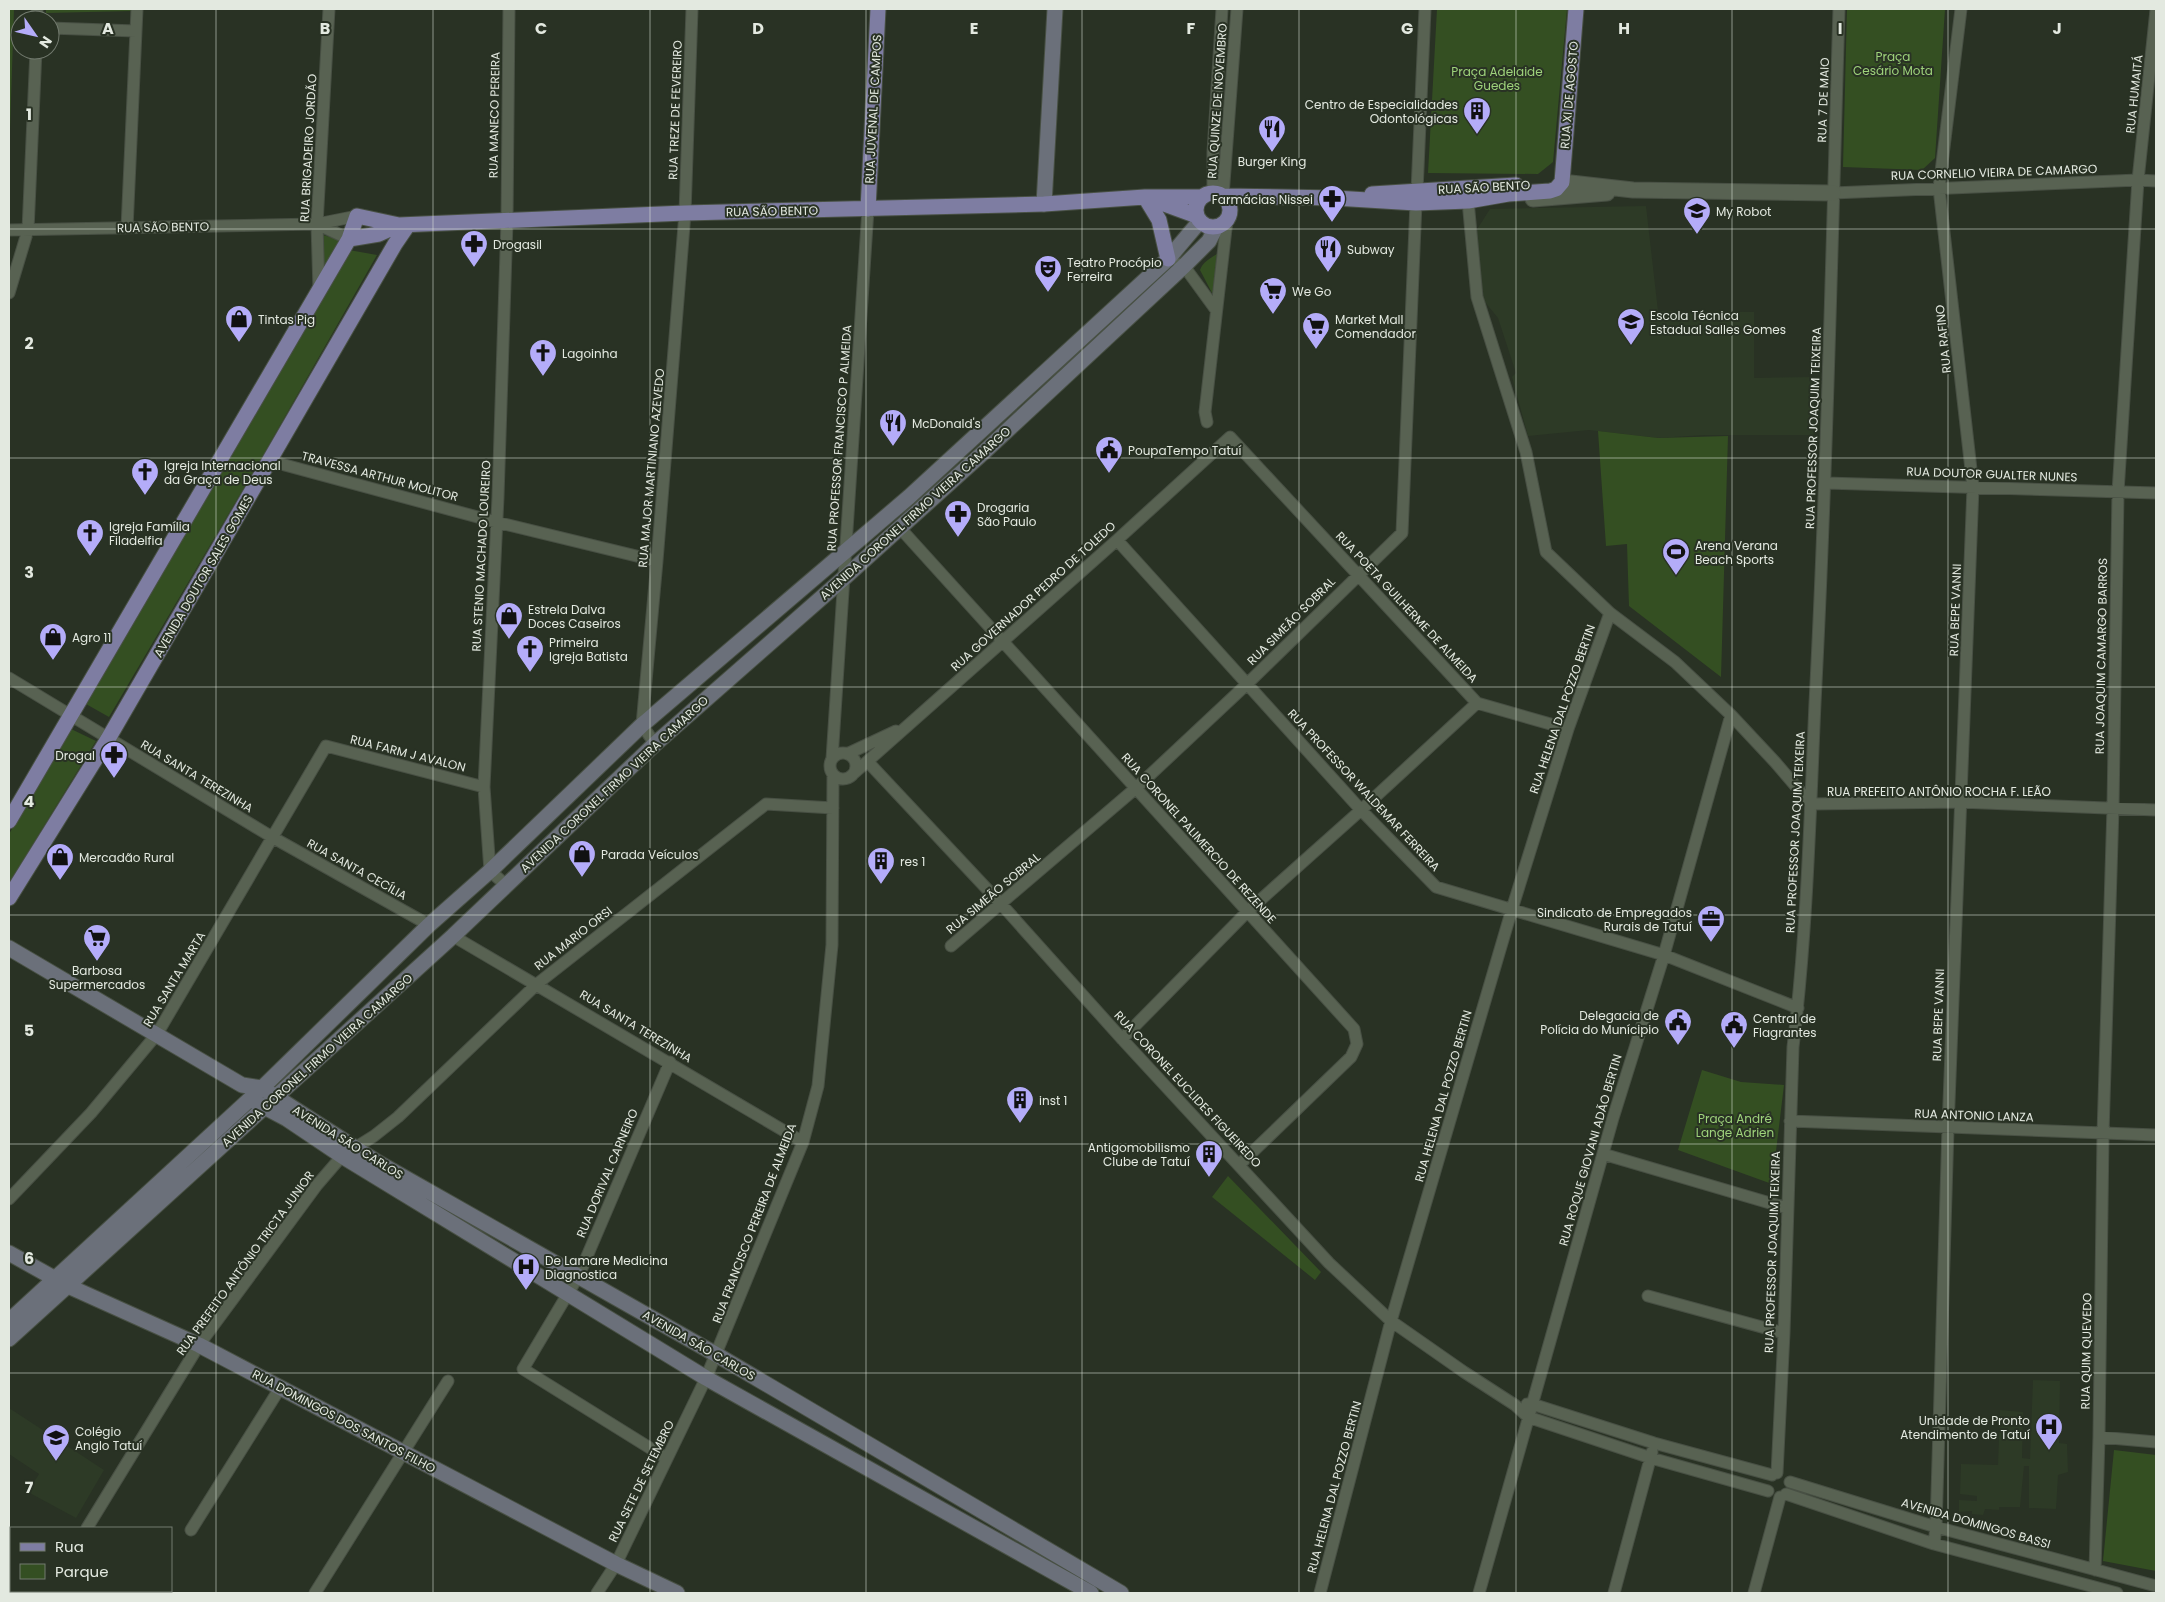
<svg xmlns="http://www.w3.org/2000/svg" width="2165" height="1602" viewBox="0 0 2165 1602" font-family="Poppins,sans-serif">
<rect width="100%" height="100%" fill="#293224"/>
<path fill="#2d3a26" d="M1646 206 1658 311 1754 312V378L1815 377 1813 428 1814 435H1705L1658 438 1589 430 1528 436 1512 377 1516 373 1498 318 1481 297 1476 231 1490 209Z
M2033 1380 2060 1381 2059 1443 2067 1444 2068 1472 2058 1475 2056 1509 2029 1508V1466H2024L2020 1507H1999V1510L1985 1509 1983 1515 1972 1514V1511L1959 1512V1500L1977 1501V1496L1960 1494 1961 1464 1998 1465 2000 1410 2023 1412 2022 1458 2030 1459Z
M9 1408 104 1470 76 1518 28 1492 39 1474 9 1454Z"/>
<path fill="#344f22" d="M9 9H14L9 160Z
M46 9H132V11L46 13Z
M1437 9H1567L1553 162 1538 174 1428 173Z
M1847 9H1945L1935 158 1922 170 1843 167Z
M320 234 343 241 323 275Z
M349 250 377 255 262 457 109 717 86 704 324 289Z
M1217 254 1215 292 1212 293 1200 270C1203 262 1209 259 1217 254Z
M1598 431 1658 438 1728 436 1721 677 1629 606 1627 544 1606 546Z
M71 729 96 741 9 883V834Z
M1702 1070 1741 1082 1784 1085 1772 1184 1678 1150Z
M1228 1176 1321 1272 1315 1280 1212 1197Z
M2114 1450 2156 1455V1571L2103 1561Z"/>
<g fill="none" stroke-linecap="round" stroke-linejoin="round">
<defs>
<path id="minor" d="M37 9V20
M50 28 136 31
M1417 191 1425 9
M1213 193V152L1222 9
M1833 193 2138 180 2156 181
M1223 196 1237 9
M1468 201 1477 297 1526 452 1546 552 1610 613 1675 662 1731 715 1775 762 1811 804 1960 802 2156 810
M317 224 349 239
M127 228 137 9
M9 230 317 224 357 216
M1179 264 1184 266 1216 310
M319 290 317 224 329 9
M9 293 28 230 36 50
M1207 422 1205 412 1227 220
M270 461 496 522 657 561
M1826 483 2156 493
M900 528 1354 1029 1357 1044 1351 1057 1239 1165
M1117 540 1361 810 1436 887 1664 955 1798 1008
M9 678 272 837 429 925
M1477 703 1568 729
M655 744 642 725 657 561 685 213 692 9
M830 766a13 13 0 1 1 26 0a13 13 0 1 1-26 0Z
M847 754 896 731
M832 759 868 209
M868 762 1002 905 1122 1039 1329 1263 1391 1321 1464 1372 1515 1405 1528 1417 1651 1458 1768 1491
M852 775 1117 540 1230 437 1477 703
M506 885 490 871 484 787 498 497 507 221 509 9
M453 936 803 1142
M951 946 1136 788 1247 684 1402 533 1416 203
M1122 1039 1248 911 1361 810 1477 703
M1790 1121 2156 1135
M1603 1154 1787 1208
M9 1199 91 1113 157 1034 326 746 484 787
M1648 1296 1784 1333
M1527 1404H1532L1654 1443 1772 1475
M2099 1437 2156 1442
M666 1458 523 1369 579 1275 670 1062
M1777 1473 1784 1333 1793 1047C1807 933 1810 817 1815 703 1827 472 1832 240 1839 9
M1790 1482 1936 1527 2156 1586
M1786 1494 1934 1544 2117 1593
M87 1528 199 1345 317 1185 342 1156 374 1136 398 1117 537 984 766 804 833 808
M191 1530 280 1388
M9 1544 11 1545
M1934 1544 1936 1527 1948 1128 1973 487 1939 188 1961 9
M2095 1570 2099 1437 2103 1134 2113 807 2118 492 2138 180 2156 10
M83 1591 87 1593
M47 1593 49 1591
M315 1593 448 1381
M597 1593 616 1564 706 1378 803 1142 818 1086 832 945 833 775
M1320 1593 1391 1321 1512 909 1568 729 1610 613
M1479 1593 1613 1118 1664 955 1731 715
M1614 1593 1652 1452
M1754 1593 1780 1497"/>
<path id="tertiary" d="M1562 182 1633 190 1833 193
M1533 199 1607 193"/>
<path id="secondary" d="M1044 204 1055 9
M9 948 242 1085 262 1088 377 1162 717 1355 1121 1593
M257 1103 287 1119 342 1156 706 1378 1091 1593
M9 1253 68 1286 199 1345 616 1564 677 1593
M9 1321 262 1088 429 925 490 871 642 725 909 497 1168 259 1200 221
M9 1339 453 936 655 744 844 578 984 452 1184 266 1209 241 1216 227"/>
<path id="primary" d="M1562 182 1576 9
M1196 210a17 17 0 1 1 34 0a17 17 0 1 1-34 0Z
M1372 194 1516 185
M1223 196 1335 198 1416 203 1468 201 1508 194 1550 191 1556 189 1562 182
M1145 197 1159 220 1168 259
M1156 201 1197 216
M868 209 878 9
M349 239 379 234 399 225
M9 821 349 239 357 216 399 225 685 213 1044 204 1145 197H1202
M9 898 108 739 395 244 408 225"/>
</defs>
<use href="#minor" stroke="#485044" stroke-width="13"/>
<use href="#tertiary" stroke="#485044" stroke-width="17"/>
<use href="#secondary" stroke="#485044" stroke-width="17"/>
<use href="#primary" stroke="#485044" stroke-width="17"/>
<use href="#minor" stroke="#586252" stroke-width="11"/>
<use href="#tertiary" stroke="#586252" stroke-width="15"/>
<use href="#secondary" stroke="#6b707a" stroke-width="15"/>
<use href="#primary" stroke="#7e7da2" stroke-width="15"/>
</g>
<path fill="none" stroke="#e3e9e0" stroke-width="1" stroke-opacity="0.55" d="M216 9V1593M433 9V1593M650 9V1593M866 9V1593M1082 9V1593M1299 9V1593M1516 9V1593M1732 9V1593M1948 9V1593M9 229H2156M9 458H2156M9 687H2156M9 915H2156M9 1144H2156M9 1373H2156"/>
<defs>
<symbol id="building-pin" viewBox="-11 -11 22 30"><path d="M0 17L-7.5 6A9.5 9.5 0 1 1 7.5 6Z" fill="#b4acf9" stroke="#293224"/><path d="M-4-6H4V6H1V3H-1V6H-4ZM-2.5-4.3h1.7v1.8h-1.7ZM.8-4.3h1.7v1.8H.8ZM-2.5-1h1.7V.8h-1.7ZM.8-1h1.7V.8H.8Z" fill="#111"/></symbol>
<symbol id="restaurant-pin" viewBox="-11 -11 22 30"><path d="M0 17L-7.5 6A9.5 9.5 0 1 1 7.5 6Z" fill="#b4acf9" stroke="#293224"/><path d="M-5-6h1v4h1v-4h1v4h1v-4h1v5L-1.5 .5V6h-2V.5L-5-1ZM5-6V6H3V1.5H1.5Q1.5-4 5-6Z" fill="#111"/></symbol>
<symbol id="pharmacy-pin" viewBox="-11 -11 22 30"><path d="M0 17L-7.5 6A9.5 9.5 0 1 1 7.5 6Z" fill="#b4acf9" stroke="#293224"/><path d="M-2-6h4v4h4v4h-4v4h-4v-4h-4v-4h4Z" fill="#111"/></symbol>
<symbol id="university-pin" viewBox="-11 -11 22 30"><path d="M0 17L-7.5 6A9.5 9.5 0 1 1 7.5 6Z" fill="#b4acf9" stroke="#293224"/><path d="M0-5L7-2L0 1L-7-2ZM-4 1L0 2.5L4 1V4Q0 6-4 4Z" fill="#111"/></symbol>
<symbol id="theatre-pin" viewBox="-11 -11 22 30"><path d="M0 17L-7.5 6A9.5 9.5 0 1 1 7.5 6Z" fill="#b4acf9" stroke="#293224"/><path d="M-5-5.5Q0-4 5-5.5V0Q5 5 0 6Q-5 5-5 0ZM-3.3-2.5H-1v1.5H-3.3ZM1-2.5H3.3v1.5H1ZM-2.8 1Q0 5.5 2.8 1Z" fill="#111"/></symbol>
<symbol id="supermarket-pin" viewBox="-11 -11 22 30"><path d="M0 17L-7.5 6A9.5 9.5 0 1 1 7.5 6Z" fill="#b4acf9" stroke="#293224"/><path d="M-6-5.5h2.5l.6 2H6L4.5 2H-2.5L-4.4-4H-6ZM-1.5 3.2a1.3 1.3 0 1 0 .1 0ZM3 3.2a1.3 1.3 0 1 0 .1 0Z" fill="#111"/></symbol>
<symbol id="shop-pin" viewBox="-11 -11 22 30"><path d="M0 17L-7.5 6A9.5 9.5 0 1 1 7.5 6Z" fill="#b4acf9" stroke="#293224"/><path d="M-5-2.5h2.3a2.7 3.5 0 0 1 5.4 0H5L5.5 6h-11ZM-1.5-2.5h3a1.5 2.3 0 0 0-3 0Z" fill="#111"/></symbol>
<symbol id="church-pin" viewBox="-11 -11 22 30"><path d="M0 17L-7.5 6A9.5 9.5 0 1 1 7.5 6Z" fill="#b4acf9" stroke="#293224"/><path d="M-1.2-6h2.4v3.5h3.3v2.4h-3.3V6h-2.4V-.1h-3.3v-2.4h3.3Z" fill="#111"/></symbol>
<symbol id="civic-pin" viewBox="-11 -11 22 30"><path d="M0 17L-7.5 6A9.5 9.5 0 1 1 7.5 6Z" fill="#b4acf9" stroke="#293224"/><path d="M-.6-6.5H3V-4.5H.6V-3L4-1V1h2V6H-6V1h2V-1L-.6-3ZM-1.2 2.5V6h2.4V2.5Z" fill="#111"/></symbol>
<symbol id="stadium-pin" viewBox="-11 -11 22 30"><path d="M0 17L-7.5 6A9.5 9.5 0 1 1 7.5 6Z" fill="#b4acf9" stroke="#293224"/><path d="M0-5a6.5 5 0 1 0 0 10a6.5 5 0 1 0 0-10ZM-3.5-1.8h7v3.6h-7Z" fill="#111"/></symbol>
<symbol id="office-pin" viewBox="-11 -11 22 30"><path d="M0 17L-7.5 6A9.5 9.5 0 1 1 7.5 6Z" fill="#b4acf9" stroke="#293224"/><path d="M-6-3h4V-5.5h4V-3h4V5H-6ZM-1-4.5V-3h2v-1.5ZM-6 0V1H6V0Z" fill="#111"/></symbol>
<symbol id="hospital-pin" viewBox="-11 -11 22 30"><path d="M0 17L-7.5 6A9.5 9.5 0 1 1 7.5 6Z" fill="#b4acf9" stroke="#293224"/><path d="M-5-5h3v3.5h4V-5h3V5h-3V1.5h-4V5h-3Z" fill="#111"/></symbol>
<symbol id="school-pin" viewBox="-11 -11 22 30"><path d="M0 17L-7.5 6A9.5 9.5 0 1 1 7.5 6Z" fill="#b4acf9" stroke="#293224"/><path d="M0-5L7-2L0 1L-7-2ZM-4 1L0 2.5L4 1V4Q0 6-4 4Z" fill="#111"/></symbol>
</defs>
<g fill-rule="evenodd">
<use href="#building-pin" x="1461" y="95" width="32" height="43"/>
<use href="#restaurant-pin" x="1256" y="113" width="32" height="43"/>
<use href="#pharmacy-pin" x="1316" y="183" width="32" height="43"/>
<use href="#university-pin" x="1681" y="195" width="32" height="43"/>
<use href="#pharmacy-pin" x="458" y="228" width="32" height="43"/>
<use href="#restaurant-pin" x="1312" y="233" width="32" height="43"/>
<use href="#theatre-pin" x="1032" y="253" width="32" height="43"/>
<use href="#supermarket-pin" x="1257" y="275" width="32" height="43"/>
<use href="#shop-pin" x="223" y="303" width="32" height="43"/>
<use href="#university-pin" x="1615" y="306" width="32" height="43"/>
<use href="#supermarket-pin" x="1300" y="310" width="32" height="43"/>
<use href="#church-pin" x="527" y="337" width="32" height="43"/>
<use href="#restaurant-pin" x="877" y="407" width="32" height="43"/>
<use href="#civic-pin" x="1093" y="434" width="32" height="43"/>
<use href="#church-pin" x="129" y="456" width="32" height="43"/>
<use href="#pharmacy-pin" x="942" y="498" width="32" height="43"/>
<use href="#church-pin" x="74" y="517" width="32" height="43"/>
<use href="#stadium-pin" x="1660" y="536" width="32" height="43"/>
<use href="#shop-pin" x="493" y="600" width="32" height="43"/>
<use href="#shop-pin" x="37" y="621" width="32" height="43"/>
<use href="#church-pin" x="514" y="633" width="32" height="43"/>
<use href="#pharmacy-pin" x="98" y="739" width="32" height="43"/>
<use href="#shop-pin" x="566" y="838" width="32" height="43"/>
<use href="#shop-pin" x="44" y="841" width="32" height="43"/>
<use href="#building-pin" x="865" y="845" width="32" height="43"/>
<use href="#office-pin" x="1695" y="903" width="32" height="43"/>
<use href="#supermarket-pin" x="81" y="922" width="32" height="43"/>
<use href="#civic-pin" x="1662" y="1006" width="32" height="43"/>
<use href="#civic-pin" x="1718" y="1009" width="32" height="43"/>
<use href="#building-pin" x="1004" y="1084" width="32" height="43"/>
<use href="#building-pin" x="1193" y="1138" width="32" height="43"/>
<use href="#hospital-pin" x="510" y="1251" width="32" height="43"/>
<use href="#hospital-pin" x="2033" y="1411" width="32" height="43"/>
<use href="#school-pin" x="40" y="1422" width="32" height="43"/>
</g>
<g text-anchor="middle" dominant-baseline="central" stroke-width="4" stroke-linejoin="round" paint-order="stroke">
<g font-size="12" fill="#9ed37b" stroke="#293224">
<text x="1893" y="56">Praça<tspan x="1893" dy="14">Cesário Mota</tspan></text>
<text x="1497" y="71">Praça Adelaide<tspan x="1497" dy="14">Guedes</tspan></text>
<text x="1735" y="1118">Praça André<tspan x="1735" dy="14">Lange Adrien</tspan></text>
</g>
<g font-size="12" fill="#e3e9e0" stroke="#293224">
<text transform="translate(2134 94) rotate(-84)">RUA HUMAITÁ</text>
<text transform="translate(1569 95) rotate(-85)">RUA XI DE AGOSTO</text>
<text transform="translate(1823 100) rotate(-88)">RUA 7 DE MAIO</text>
<text transform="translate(1217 101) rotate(-86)">RUA QUINZE DE NOVEMBRO</text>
<text transform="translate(873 109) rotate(-87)">RUA JUVENAL DE CAMPOS</text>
<text transform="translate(675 110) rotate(-88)">RUA TREZE DE FEVEREIRO</text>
<text transform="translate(494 115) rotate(-89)">RUA MANECO PEREIRA</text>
<text transform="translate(308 148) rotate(-87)">RUA BRIGADEIRO JORDÃO</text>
<text transform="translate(1994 172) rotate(-2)">RUA CORNELIO VIEIRA DE CAMARGO</text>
<text transform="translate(1484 187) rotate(-3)">RUA SÃO BENTO</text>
<text transform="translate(772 211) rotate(-1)">RUA SÃO BENTO</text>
<text transform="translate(163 227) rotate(-1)">RUA SÃO BENTO</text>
<text transform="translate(1943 339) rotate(-96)">RUA RAFINO</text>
<text transform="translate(1813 428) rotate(-88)">RUA PROFESSOR JOAQUIM TEIXEIRA</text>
<text transform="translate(839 438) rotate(-86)">RUA PROFESSOR FRANCISCO P ALMEIDA</text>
<text transform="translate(651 468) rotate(-85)">RUA MAJOR MARTINIANO AZEVEDO</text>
<text transform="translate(1992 474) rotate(2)">RUA DOUTOR GUALTER NUNES</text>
<text transform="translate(380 476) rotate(15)">TRAVESSA ARTHUR MOLITOR</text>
<text transform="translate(915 513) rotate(-42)">AVENIDA CORONEL FIRMO VIEIRA CAMARGO</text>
<text transform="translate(481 556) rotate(-87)">RUA STENIO MACHADO LOUREIRO</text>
<text transform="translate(203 576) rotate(-60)">AVENIDA DOUTOR SALES GOMES</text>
<text transform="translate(1033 596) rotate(-42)">RUA GOVERNADOR PEDRO DE TOLEDO</text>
<text transform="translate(1407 607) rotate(47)">RUA POETA GUILHERME DE ALMEIDA</text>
<text transform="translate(1955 610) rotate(-88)">RUA BEPE VANNI</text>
<text transform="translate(1291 621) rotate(-45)">RUA SIMEÃO SOBRAL</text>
<text transform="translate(2101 656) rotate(-89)">RUA JOAQUIM CAMARGO BARROS</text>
<text transform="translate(1562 709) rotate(-71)">RUA HELENA DAL POZZO BERTIN</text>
<text transform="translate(408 753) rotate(14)">RUA FARM J AVALON</text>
<text transform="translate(197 776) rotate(31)">RUA SANTA TEREZINHA</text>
<text transform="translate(614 784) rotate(-43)">AVENIDA CORONEL FIRMO VIEIRA CAMARGO</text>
<text transform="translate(1364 790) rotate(47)">RUA PROFESSOR WALDEMAR FERREIRA</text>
<text x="1939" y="791">RUA PREFEITO ANTÔNIO ROCHA F. LEÃO</text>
<text transform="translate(1795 832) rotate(-87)">RUA PROFESSOR JOAQUIM TEIXEIRA</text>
<text transform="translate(1199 838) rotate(48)">RUA CORONEL PALIMERCIO DE REZENDE</text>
<text transform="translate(357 869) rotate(29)">RUA SANTA CECÍLIA</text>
<text transform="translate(993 893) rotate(-40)">RUA SIMEÃO SOBRAL</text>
<text transform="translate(573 938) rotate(-38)">RUA MARIO ORSI</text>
<text transform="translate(174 979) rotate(-59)">RUA SANTA MARTA</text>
<text transform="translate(1938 1015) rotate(-88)">RUA BEPE VANNI</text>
<text transform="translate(636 1026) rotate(31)">RUA SANTA TEREZINHA</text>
<text transform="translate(317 1060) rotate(-42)">AVENIDA CORONEL FIRMO VIEIRA CAMARGO</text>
<text transform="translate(1188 1089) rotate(47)">RUA CORONEL EUCLIDES FIGUEIREDO</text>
<text transform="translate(1443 1096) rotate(-74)">RUA HELENA DAL POZZO BERTIN</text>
<text transform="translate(1974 1115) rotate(2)">RUA ANTONIO LANZA</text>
<text transform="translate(348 1142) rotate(32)">AVENIDA SÃO CARLOS</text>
<text transform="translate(1590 1150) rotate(-74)">RUA ROQUE GIOVANI ADÃO BERTIN</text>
<text transform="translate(607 1173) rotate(-67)">RUA DORIVAL CARNEIRO</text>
<text transform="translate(754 1223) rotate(-69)">RUA FRANCISCO PEREIRA DE ALMEIDA</text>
<text transform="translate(1772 1252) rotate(-88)">RUA PROFESSOR JOAQUIM TEIXEIRA</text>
<text transform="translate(245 1263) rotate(-54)">RUA PREFEITO ANTÔNIO TRICTA JUNIOR</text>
<text transform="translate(699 1345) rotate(30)">AVENIDA SÃO CARLOS</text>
<text transform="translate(2086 1351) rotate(-89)">RUA QUIM QUEVEDO</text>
<text transform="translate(344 1421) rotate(28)">RUA DOMINGOS DOS SANTOS FILHO</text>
<text transform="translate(641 1481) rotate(-64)">RUA SETE DE SETEMBRO</text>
<text transform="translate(1334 1487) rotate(-75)">RUA HELENA DAL POZZO BERTIN</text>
<text transform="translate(1976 1523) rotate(16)">AVENIDA DOMINGOS BASSI</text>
</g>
<g font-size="12" fill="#e3e9e0" stroke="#293224" text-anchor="start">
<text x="1458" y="104" text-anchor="end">Centro de Especialidades<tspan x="1458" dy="14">Odontológicas</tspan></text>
<text x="1272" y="161" text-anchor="middle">Burger King</text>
<text x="1313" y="199" text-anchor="end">Farmácias Nissei</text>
<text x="1716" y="211">My Robot</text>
<text x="493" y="244">Drogasil</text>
<text x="1347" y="249">Subway</text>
<text x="1067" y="262">Teatro Procópio<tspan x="1067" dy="14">Ferreira</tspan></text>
<text x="1292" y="291">We Go</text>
<text x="1650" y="315">Escola Técnica<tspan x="1650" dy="14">Estadual Salles Gomes</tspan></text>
<text x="258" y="319">Tintas Pig</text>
<text x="1335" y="319">Market Mall<tspan x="1335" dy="14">Comendador</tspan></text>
<text x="562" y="353">Lagoinha</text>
<text x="912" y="423">McDonald's</text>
<text x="1128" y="450">PoupaTempo Tatuí</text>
<text x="164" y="465">Igreja Internacional<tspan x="164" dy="14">da Graça de Deus</tspan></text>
<text x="977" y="507">Drogaria<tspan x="977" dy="14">São Paulo</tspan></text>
<text x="109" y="526">Igreja Família<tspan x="109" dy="14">Filadelfia</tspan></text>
<text x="1695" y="545">Arena Verana<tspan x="1695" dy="14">Beach Sports</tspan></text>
<text x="528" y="609">Estrela Dalva<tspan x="528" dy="14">Doces Caseiros</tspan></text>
<text x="72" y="637">Agro 11</text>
<text x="549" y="642">Primeira<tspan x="549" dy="14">Igreja Batista</tspan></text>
<text x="95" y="755" text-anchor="end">Drogal</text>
<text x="601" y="854">Parada Veículos</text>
<text x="79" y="857">Mercadão Rural</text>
<text x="900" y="861">res 1</text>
<text x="1692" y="912" text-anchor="end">Sindicato de Empregados<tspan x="1692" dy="14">Rurais de Tatuí</tspan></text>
<text x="97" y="970" text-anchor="middle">Barbosa<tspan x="97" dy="14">Supermercados</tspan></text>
<text x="1659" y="1015" text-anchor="end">Delegacia de<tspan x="1659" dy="14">Polícia do Munícipio</tspan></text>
<text x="1753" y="1018">Central de<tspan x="1753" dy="14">Flagrantes</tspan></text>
<text x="1039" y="1100">inst 1</text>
<text x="1190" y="1147" text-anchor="end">Antigomobilismo<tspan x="1190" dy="14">Clube de Tatuí</tspan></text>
<text x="545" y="1260">De Lamare Medicina<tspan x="545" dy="14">Diagnostica</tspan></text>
<text x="2030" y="1420" text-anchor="end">Unidade de Pronto<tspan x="2030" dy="14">Atendimento de Tatuí</tspan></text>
<text x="75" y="1431">Colégio<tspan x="75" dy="14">Anglo Tatuí</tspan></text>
</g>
</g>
<g font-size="16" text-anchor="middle" font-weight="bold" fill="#e3e9e0" stroke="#293224" stroke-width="4" stroke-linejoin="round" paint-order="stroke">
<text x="108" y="34">A</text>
<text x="325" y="34">B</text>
<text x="541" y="34">C</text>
<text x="758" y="34">D</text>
<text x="974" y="34">E</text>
<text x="1191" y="34">F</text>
<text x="1407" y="34">G</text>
<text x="1624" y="34">H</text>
<text x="1840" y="34">I</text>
<text x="2057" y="34">J</text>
<text x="29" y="120">1</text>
<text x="29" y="349">2</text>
<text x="29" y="578">3</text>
<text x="29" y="807">4</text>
<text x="29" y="1036">5</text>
<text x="29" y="1264">6</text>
<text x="29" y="1493">7</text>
</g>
<rect width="2165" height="1602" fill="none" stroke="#e3e9e0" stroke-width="20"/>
<rect x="10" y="1527" width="162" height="65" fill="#293224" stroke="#737b6f"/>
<rect x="20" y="1543" width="25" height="8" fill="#7e7da2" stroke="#737b6f"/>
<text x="55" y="1552" font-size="15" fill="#e3e9e0">Rua</text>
<rect x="20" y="1564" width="25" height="15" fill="#344f22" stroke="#737b6f"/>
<text x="55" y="1577" font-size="15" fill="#e3e9e0">Parque</text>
<g transform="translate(35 35) rotate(124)"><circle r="24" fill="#293224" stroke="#737b6f"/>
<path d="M0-4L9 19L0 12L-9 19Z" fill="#b4acf9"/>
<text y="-8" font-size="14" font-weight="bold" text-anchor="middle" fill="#e3e9e0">N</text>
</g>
</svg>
